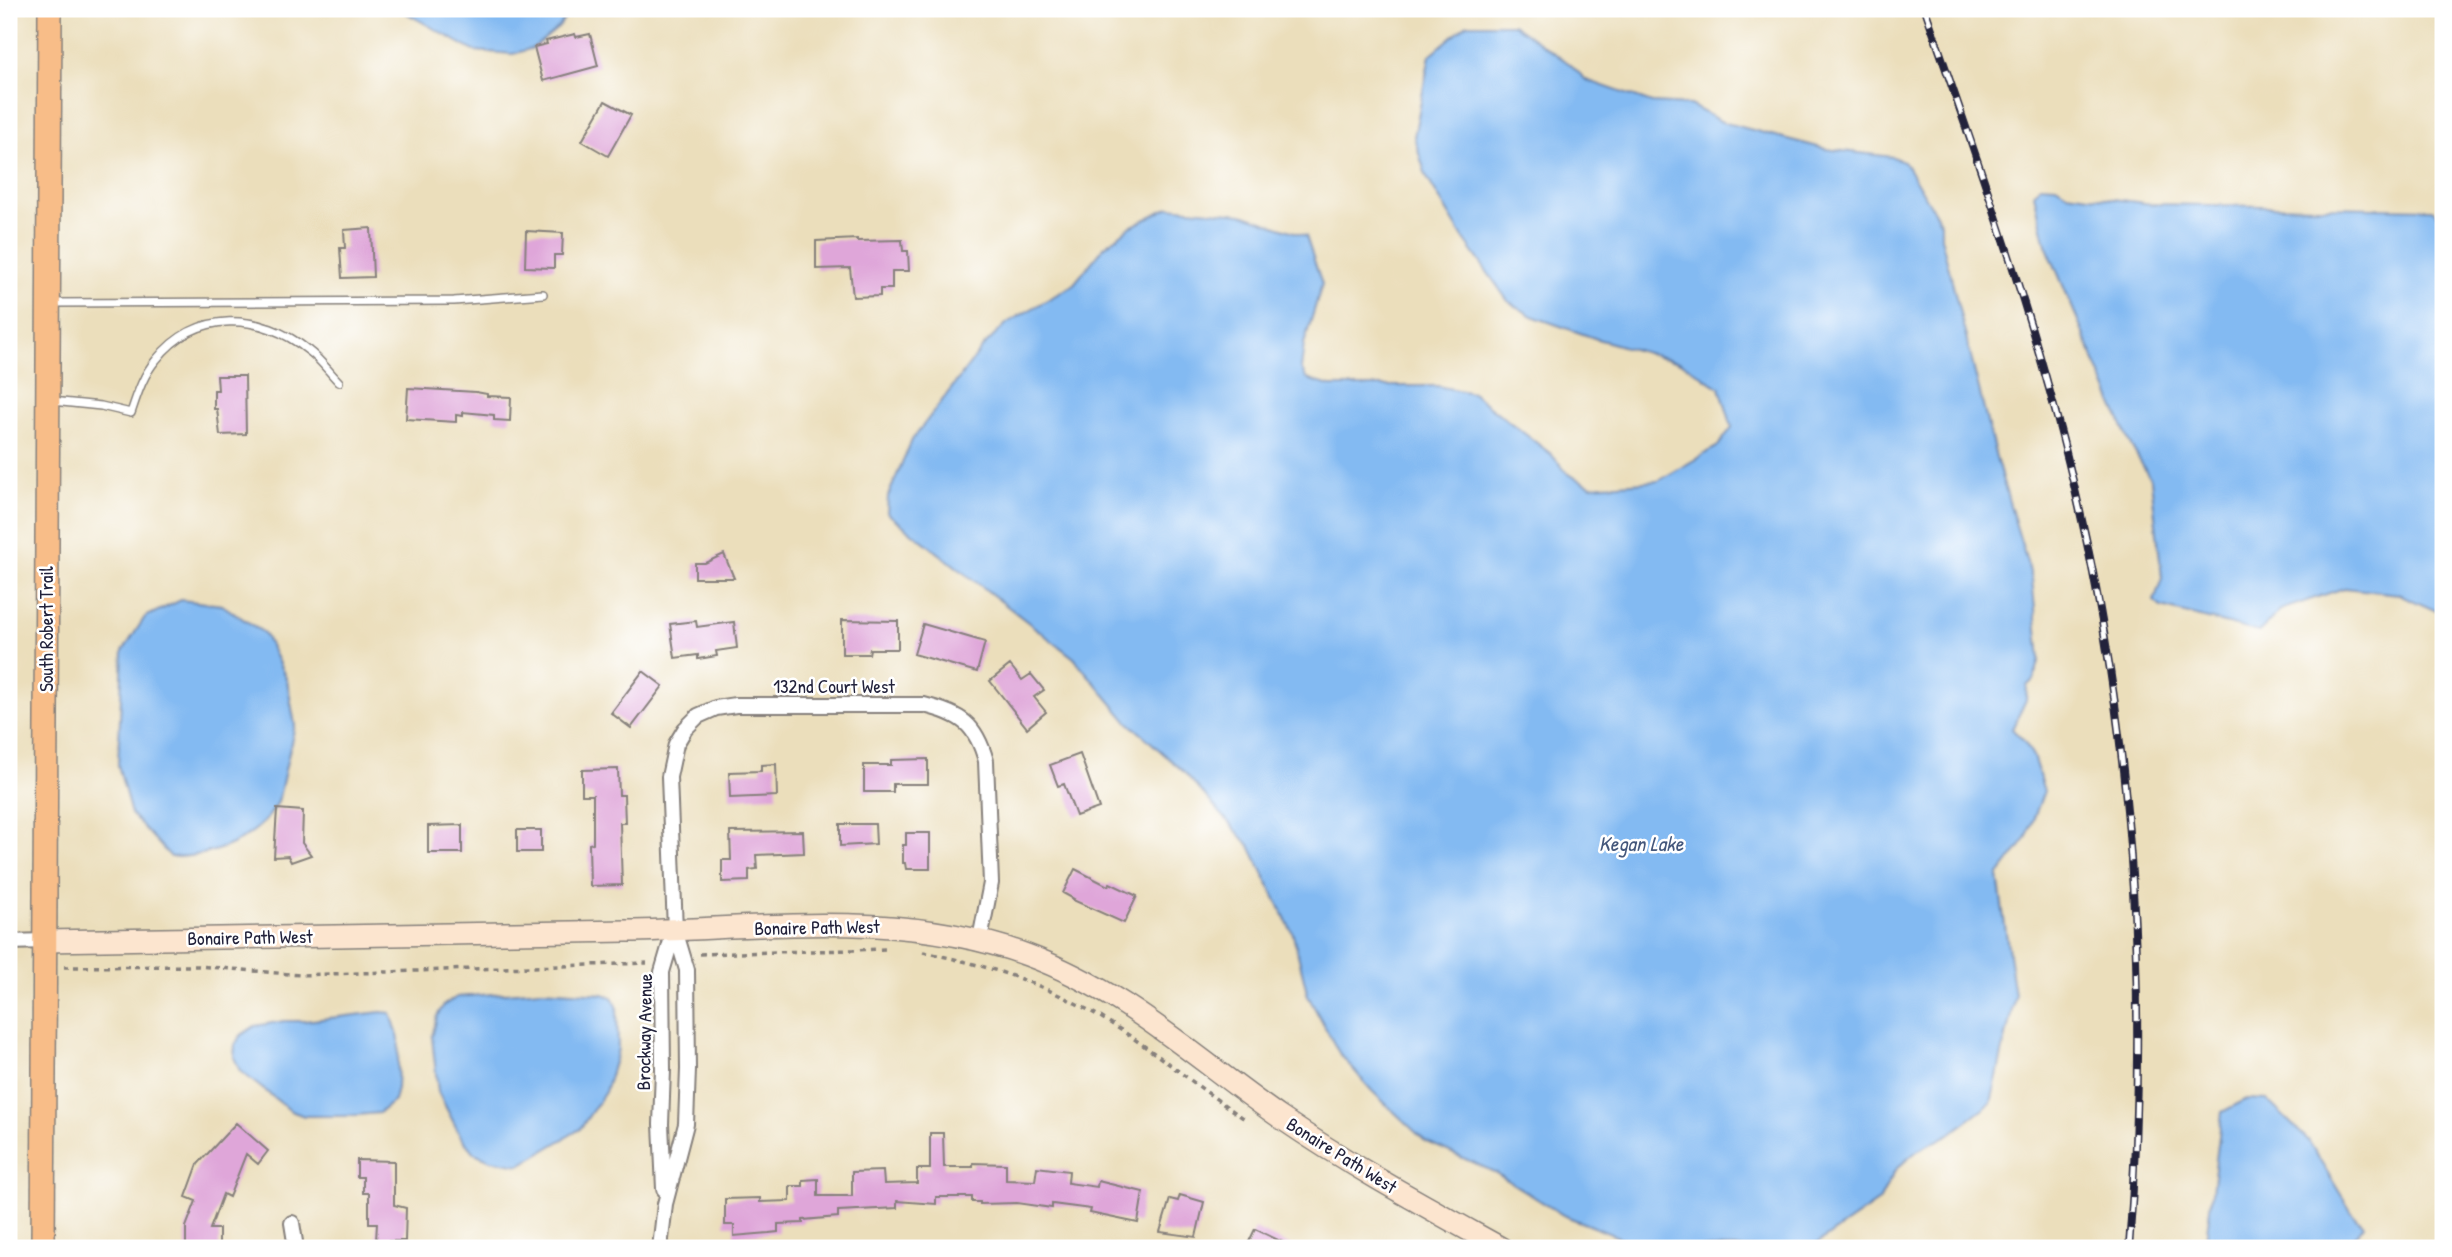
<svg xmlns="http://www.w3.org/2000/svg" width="2452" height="1257" viewBox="0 0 2452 1257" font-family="'Patrick Hand',sans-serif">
<rect width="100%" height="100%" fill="#fff"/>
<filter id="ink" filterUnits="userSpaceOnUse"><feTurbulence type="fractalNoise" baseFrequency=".0143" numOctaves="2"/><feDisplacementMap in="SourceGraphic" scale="14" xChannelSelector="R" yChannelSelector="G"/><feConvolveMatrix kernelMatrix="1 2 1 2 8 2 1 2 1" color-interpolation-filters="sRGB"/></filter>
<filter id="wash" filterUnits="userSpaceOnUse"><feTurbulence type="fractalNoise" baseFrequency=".00686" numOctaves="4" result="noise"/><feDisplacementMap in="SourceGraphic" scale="28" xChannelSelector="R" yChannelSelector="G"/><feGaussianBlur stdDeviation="1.57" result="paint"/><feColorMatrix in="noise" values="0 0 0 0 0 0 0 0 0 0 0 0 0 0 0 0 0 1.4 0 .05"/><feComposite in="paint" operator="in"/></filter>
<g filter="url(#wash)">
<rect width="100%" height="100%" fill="#ebdebb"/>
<path fill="#83baf2" stroke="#526e96" stroke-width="2" d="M399 9H571L559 27 533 48 513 54 474 51Z
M1467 24H1513L1570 64 1586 80 1652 103 1690 105 1722 122 1826 149 1893 157 1904 161 1941 223V237L1996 458 2032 579 2040 659 2034 679 2027 686 2026 700 2012 729 2023 740 2033 756 2044 791 2026 839 1998 876 2015 996 1991 1103 1950 1134 1917 1151 1895 1170 1879 1201 1811 1248H1646L1563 1215 1494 1172 1425 1141 1372 1091 1339 1053 1308 996 1293 934 1250 846 1184 772 1126 720 1074 658 887 513 888 496 912 440 983 347 1007 323 1073 285 1104 247 1130 227 1169 207 1242 214 1306 236 1322 284 1304 344 1301 369 1307 379 1330 386H1437L1472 393 1551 454 1568 474 1591 486 1658 481 1718 446 1732 427 1720 388 1682 363 1597 339 1532 316 1508 301 1463 238 1426 176 1414 137 1430 55Z
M2041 185 2056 186 2067 193 2152 204 2433 209 2443 222V614L2399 594 2344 588 2280 610 2259 632 2161 607 2154 601 2162 578 2151 480 2129 442 2046 245 2034 194Z
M181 600 222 605 264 633 287 680 295 725 278 802C258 840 212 857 171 857L131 814 118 765 123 651 145 617Z
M541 990 603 994 612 997 617 1006 618 1049 605 1092 580 1129 520 1165 491 1160 474 1153 461 1137 438 1092 432 1037 437 1016 444 1005 457 997Z
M381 1012 391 1013 399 1039 397 1088 394 1101 379 1113 346 1116H304L291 1111 240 1071 234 1057 235 1045 240 1036 255 1026 284 1021H304Z
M2247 1099 2267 1100 2308 1140 2352 1213 2364 1225 2344 1248H2205L2222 1112Z"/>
<g id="blocks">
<path fill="#dfa6d9" d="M575 34 576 37 590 34 598 66 543 81 534 47 547 44 546 41Z
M605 101 631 115 608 156 582 141Z
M371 228 373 277 342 278 340 248H345L344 230Z
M526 231 563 233 562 255H554V268L525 267Z
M857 239V241L902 240 903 251H908L909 271H892V289H880V296L853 297 850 268 816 269V241Z
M217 376H245L246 434 220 435 217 409H214V390H218Z
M408 388 476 392 487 394V396L511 397 510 421 494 420V415L463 412V416L456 415V422L406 419Z
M724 554 734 578H695V563H705Z
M842 620 898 621V649H870L869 654H842Z
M696 621 697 627 734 622 737 648 716 651 717 656 698 659V655L675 658 670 624Z
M923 624 985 642 977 672 914 654Z
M1010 665 1022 680 1031 674 1044 690 1034 697 1046 712 1027 728 990 681Z
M643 671 663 686 631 728 611 713Z
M1080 754 1099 808 1076 816 1064 784 1058 786 1050 765Z
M928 759V784H893V792H864V765H891V760Z
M776 764 777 796 730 798 729 772 761 771V765Z
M618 769 619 795H624L625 823H620L622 885 590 886 589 844 593 843V795H582V770Z
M277 809 303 811 302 843 311 855 291 862 288 856 274 857Z
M840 824H875L876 844 840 846Z
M462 825V853H428V826Z
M517 830H541V852H517Z
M803 831 804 853 756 855 757 869 749 870V881L722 882V860H731L730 832Z
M906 833H930V869H906L905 863H903V845H906Z
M1075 869 1108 886 1110 883 1137 896 1124 923 1073 900 1074 899 1063 893Z
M236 1123 268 1151 258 1164 246 1154 229 1197 223 1194 210 1229H219V1248H186V1227L196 1201 186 1197 198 1164Z
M930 1133H943L944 1167H973V1163L1006 1164V1180L1035 1181 1037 1167 1069 1171 1068 1183 1097 1187 1098 1181 1143 1192 1138 1223 1090 1213 1091 1209 1052 1204V1208L1017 1203 980 1204V1202H972V1197H936V1204L897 1201V1208L838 1211V1217L803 1220V1223L778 1224V1232L769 1233 734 1236V1225H725V1199L760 1198V1202L790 1201V1186H803V1180L818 1179V1196H852V1172L883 1171 884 1184 917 1183V1169H930Z
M357 1160 394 1161V1205L406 1208 405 1241H376L377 1223H369V1193H363V1177H357Z
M1180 1195 1204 1202 1196 1237 1160 1232 1170 1199 1178 1201Z
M1255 1229 1295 1248H1246Z"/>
</g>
</g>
<g filter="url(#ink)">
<use href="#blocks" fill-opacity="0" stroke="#86807b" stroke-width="2"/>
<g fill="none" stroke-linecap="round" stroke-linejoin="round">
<defs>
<path id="lane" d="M52 303 454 301 543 294
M52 401 101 406 131 413C137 395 143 375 156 360 196 309 261 312 309 351 320 359 329 372 339 382"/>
<path id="street" d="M9 942 45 941
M664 1189 661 1124 663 1070 662 972 674 931
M292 1223 296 1248
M660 1248 665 1204 686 1124 688 1069 687 970 675 930 669 777 676 744 685 729 698 716 716 708 736 705H924C961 714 976 724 986 761L991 883 980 939"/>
<path id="secondary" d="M45 941C239 938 433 934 627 931 760 929 899 908 1027 955 1126 991 1196 1059 1281 1118 1351 1166 1427 1207 1501 1248"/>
<path id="primary" d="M43 1248 50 9"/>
</defs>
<use href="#lane" stroke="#86807b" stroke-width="10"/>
<use href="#street" stroke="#86807b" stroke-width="18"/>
<use href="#secondary" stroke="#86807b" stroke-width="24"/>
<use href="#primary" stroke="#86807b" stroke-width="26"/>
<path stroke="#86807b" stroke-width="3.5" stroke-dasharray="5 5" stroke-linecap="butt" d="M923 952C982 964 1037 981 1090 1011 1145 1042 1192 1084 1245 1119
M700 954 888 949
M64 967 198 966 300 975 647 963"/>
<use href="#lane" stroke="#fff" stroke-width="7"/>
<use href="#street" stroke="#fff" stroke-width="14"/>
<use href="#secondary" stroke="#fce5cf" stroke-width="21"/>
<use href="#primary" stroke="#f8bd88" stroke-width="23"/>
<defs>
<path id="rail" d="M1925 9C1982 173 2041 338 2079 507 2135 751 2148 1000 2129 1248"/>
</defs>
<use href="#rail" stroke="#22223b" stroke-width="8"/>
<use href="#rail" stroke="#fff" stroke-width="5" stroke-dasharray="16" stroke-linecap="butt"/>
</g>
</g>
<g text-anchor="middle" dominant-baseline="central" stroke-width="5" stroke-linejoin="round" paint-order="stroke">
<g font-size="19" fill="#22223b" stroke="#fff">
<text transform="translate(46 629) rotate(-90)">South Robert Trail</text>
<text x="834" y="686">132nd Court West</text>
<text transform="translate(817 927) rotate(-1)">Bonaire Path West</text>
<text transform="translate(250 937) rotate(-1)">Bonaire Path West</text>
<text transform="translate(644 1032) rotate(-89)">Brockway Avenue</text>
<text transform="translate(1342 1155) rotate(32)">Bonaire Path West</text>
</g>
<g font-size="21" font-style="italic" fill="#44577b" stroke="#fff">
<text x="1641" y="843">Kegan Lake</text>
</g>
</g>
<rect width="2452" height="1257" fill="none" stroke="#fff" stroke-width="35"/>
</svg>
